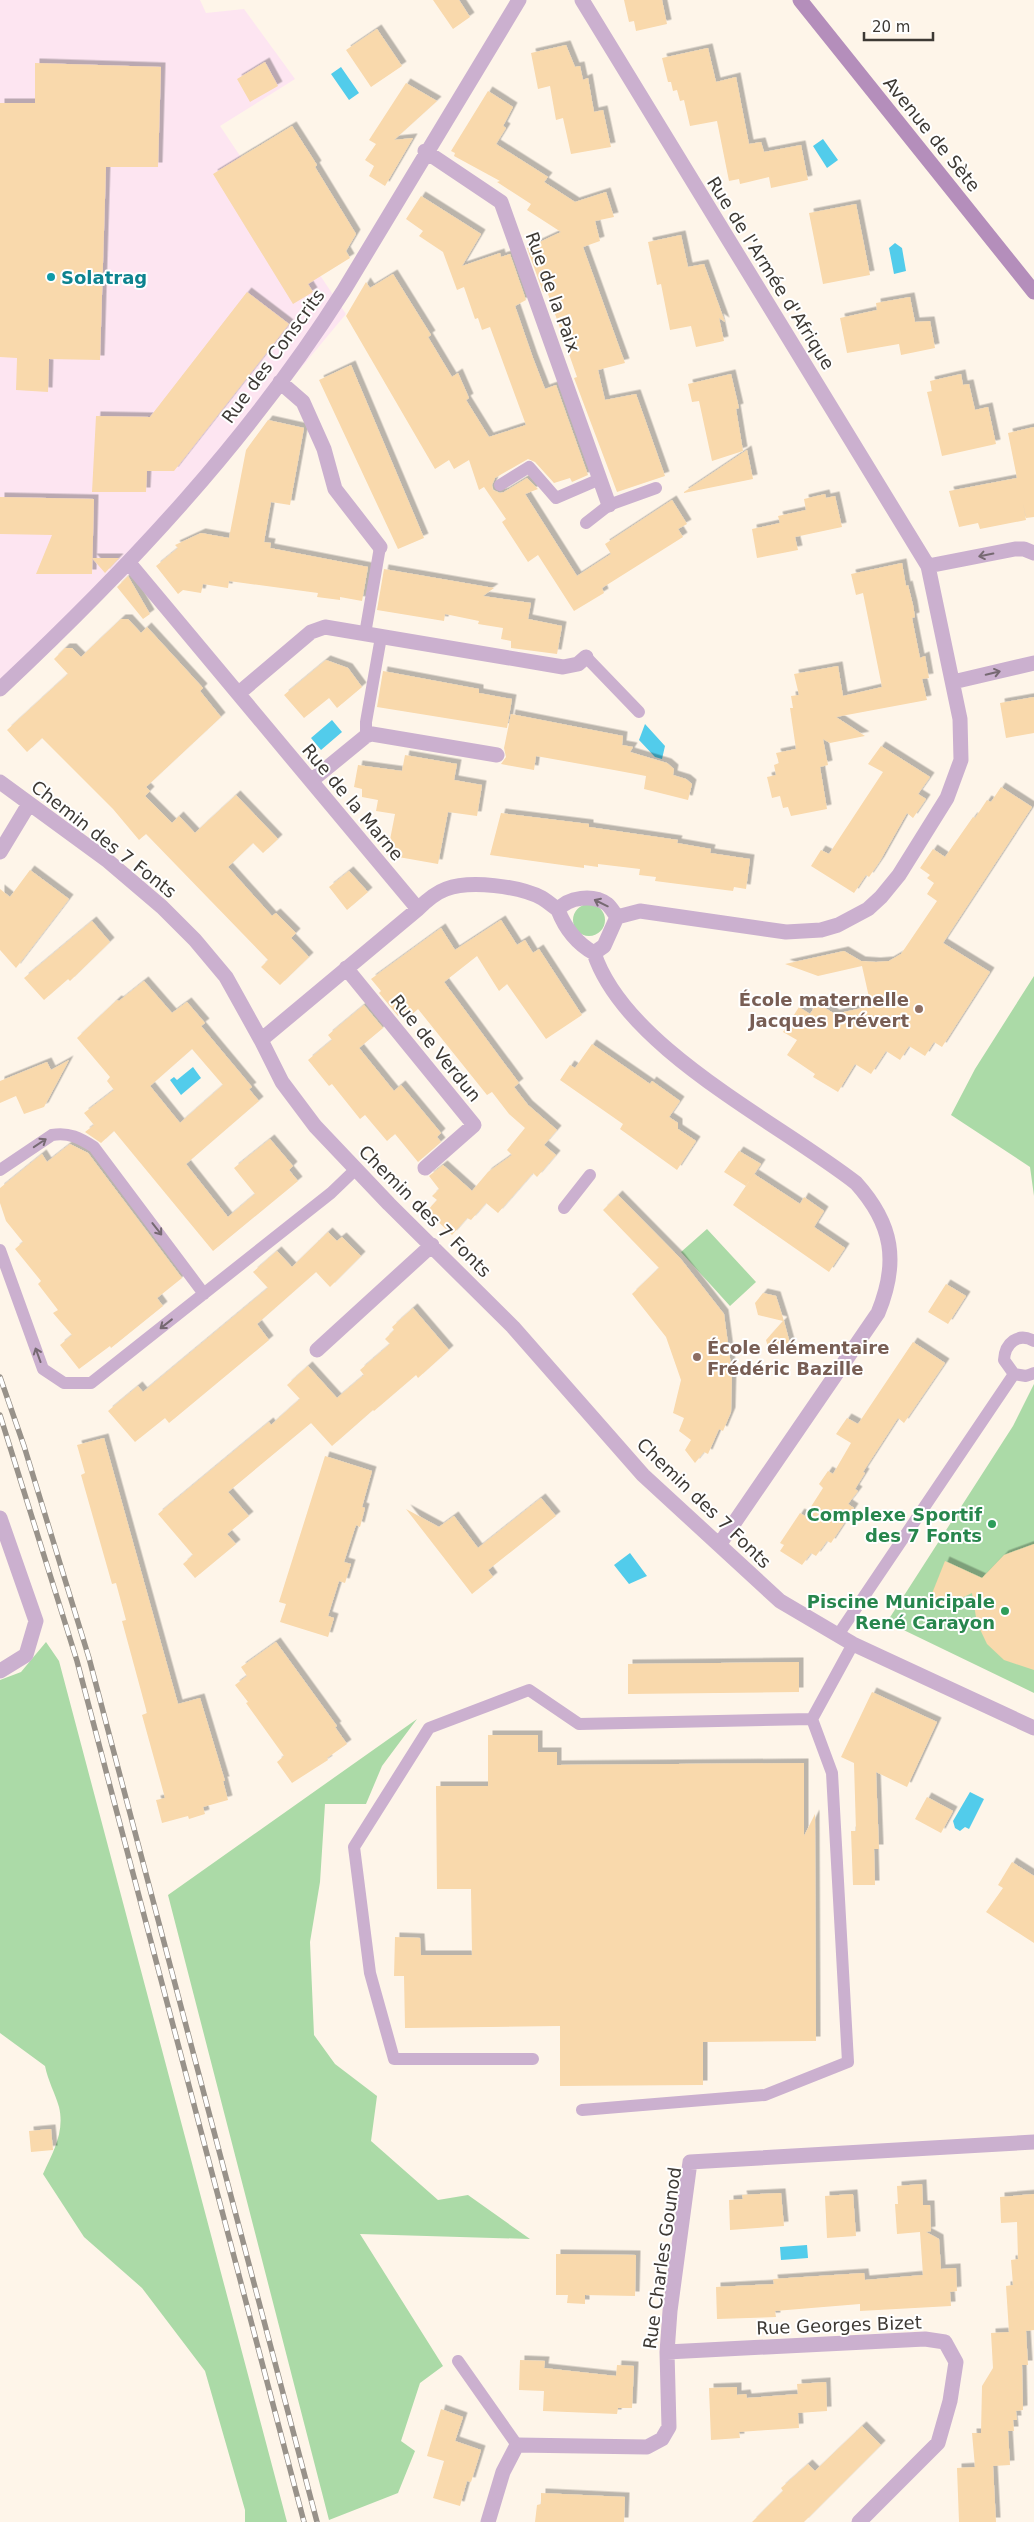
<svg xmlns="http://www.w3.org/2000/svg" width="1034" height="2522" viewBox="0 0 1034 2522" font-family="'DejaVu Sans',sans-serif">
<defs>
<filter id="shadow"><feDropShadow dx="4.5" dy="-4.5" stdDeviation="0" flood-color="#0004"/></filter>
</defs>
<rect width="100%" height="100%" fill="#fef5e9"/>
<path fill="#fde5f1" d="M0 0H200L206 13 244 9 295 79 220 126 346 314 129 574 0 684Z"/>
<path fill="#abdaa7" d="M573 920a16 16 0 1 1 32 0a16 16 0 1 1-32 0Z
M1034 976V1196L1030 1167 951 1115 975 1069Z
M707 1229 756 1282 730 1306 681 1252Z
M1034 1384V1693L887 1622 1013 1426Z
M46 1642 59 1661 287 2522H245V2510L205 2371 142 2288 84 2237 43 2174C53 2152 65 2132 59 2107 55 2093 48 2081 45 2066L0 2033V1680L21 1672Z
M417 1719 382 1766 366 1804H325L320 1882 310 1942 314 2035 335 2064 377 2096 371 2141 438 2200 468 2195 530 2239 360 2234 443 2366 420 2383 401 2441 415 2451 398 2493 329 2520 168 1895Z"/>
<path fill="#52cceb" d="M341 67 359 93 349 100 331 74Z
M823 139 838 160 827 168 813 146Z
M895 243 902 248 906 271 894 274 889 248Z
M332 720 342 732 321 750 311 738Z
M645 724 665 746 662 759 655 757 639 740Z
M193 1067 201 1078 181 1095 170 1080 174 1077 177 1080Z
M630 1553 647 1576 629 1584 614 1565Z
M970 1792 984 1799 969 1829 965 1827 960 1831 955 1828 953 1821Z
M807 2245 808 2258 781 2260 780 2247Z"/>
<path fill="#f9d9ac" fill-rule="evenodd" filter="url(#shadow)" d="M433 0H459L470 17 453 29Z
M624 0H662L667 24 636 31 634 21 629 22Z
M377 29 402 66 371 87 346 50Z
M566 45 575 67 580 66 583 80 588 78 594 112 603 110 611 147 571 154 563 118 556 120 550 86 538 89 531 53Z
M708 48 716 82 736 77 749 144 761 142 764 152 801 145 808 180 771 188 769 177 740 184 739 179 729 181 717 121 690 126 684 100 680 101 677 90 673 91 671 82H668L662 58Z
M265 62 278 86 250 102 237 79Z
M35 63 161 67 158 167H106L100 360 49 359 48 392 16 390 17 358 0 357V103H35Z
M406 83 437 101 394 140 413 138 385 186 369 176 374 166 365 160 376 144 369 140Z
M488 91 513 107 503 126 506 128 496 144 548 177 544 182 575 202 606 192 614 217 595 221 600 241 583 247 625 363 598 370 605 400 636 394 665 476 617 492 574 378 577 377 547 291 543 292 527 248 561 232 527 210 531 204 497 182 500 181 454 156 455 153 451 151Z
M292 126 317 165 315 167 356 234 346 251 350 258 308 284 313 292 293 304 213 174Z
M421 196 481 234 462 266 500 253 501 257 510 254 526 300 515 306 533 358 545 389 556 385 588 475 572 482 570 478 554 483 535 462 528 459 495 478 492 485 493 490 500 493 504 492 527 478 538 489 525 494 577 576 611 554 605 544 672 500 687 524 678 529 683 537 602 588 604 593 574 611 538 555 528 562 502 522 506 519 484 487 479 490 469 460 454 469 449 460 435 469 346 316 366 282 370 288 393 274 431 335 428 337 452 377 458 373 469 398 466 400 489 437 526 425 490 327 482 330 478 318 475 319 464 287 457 290 443 252 419 236 423 231 406 219Z
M856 204 870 275 823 284 809 213Z
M681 235 688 267 704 264 725 322 719 318 724 341 696 347 691 326 670 330 661 284 657 285 648 242Z
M247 292 289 324 174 471H147L146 492H92L96 416 150 417Z
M910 297 915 322 930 321 935 348 901 355 899 344 847 353 840 318 877 310 876 303Z
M351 365 424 538 398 549 319 380Z
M731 374 739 408 736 409 743 451 712 461 699 401 692 402 688 384Z
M961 374 963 385 969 384 975 410 988 407 996 444 942 456 927 392 932 391 930 381Z
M268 420 304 428 290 505 271 502 264 542 271 543 270 548 368 567 362 601 340 597V600L317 597 318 593 229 581 228 588 203 584 201 593 183 590 178 594 156 566 178 548 175 545 201 533 229 538 246 450Z
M1034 427V517L1026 518 1023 503 1026 520 980 529 978 523 959 527 949 491 1017 478 1008 433Z
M747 450 753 479 684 493V492Z
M825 494 826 498 835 496 842 527 795 537 798 550 757 558 752 529 780 523 778 516 806 510 804 499Z
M0 497 94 499 92 574H36L52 535 0 534Z
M92 558H119L105 573Z
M902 563 906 586 908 585 913 605 915 617 912 618 920 658 925 656 929 678 922 679 927 700 836 717 865 736 830 743 823 739 828 765 820 767 827 809 791 816 788 807 783 808 780 796 772 798 767 777 776 775 774 765 779 763 776 753 796 749 790 708H793L791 696 799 695 794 674 838 666 843 696 882 687 863 593 856 595 851 574Z
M384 569 494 588 483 596 531 603 528 619 562 626 557 654 511 648V641L501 639 503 628 478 624 479 621 445 614 444 621 377 610Z
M128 576 150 614 143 619 117 587Z
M121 619H128L141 633 147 627 203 688 200 691 221 717 146 787 150 791 145 796 172 823 179 816 195 833 236 795 278 839 263 853 253 843 228 867 272 916 276 913 296 933 291 938 309 957 280 985 261 967 268 960 146 834 139 840 113 809 42 738 27 752 7 730 68 674 54 659 65 648H72L81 657Z
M326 660 348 668 362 687 337 708 329 698 304 718 284 695Z
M383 671 479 689V693L512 699 507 728 377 707Z
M1034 697V733L1006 738 1000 703Z
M511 714 623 736 622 745 633 747 630 752 667 763 674 769 673 775 686 779 692 784 688 800 644 789 646 776 614 770 536 756 534 770 501 764 506 757 504 748Z
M881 746 930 777 918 794 926 799 913 818 907 813 880 861 869 877 866 875 854 893 811 866 821 850 829 854 883 772 868 764Z
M405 755 457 764 454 780 482 785 477 816 448 812 438 864 387 855 395 814 376 811 378 800 362 797V789L354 787 358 765 402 771Z
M1001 787 1032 807 943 943 990 972 942 1047 934 1042 925 1056 909 1046 900 1060 886 1051 871 1074 855 1064 838 1092 813 1077 815 1074 787 1055 797 1040 783 1032 799 1007 810 1014 817 1003 835 1014 871 1006 862 966 818 976 785 964 844 951 861 961 876 962 889 961 901 954 937 901 927 894 934 883 927 878 930 875 920 868 933 849 945 857 973 817 975 818 987 800 991 802Z
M501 813 589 824V827L678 840 677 843 711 849 710 853 750 859 746 889 734 887 733 891 655 881 656 877 639 875 640 869 598 864V867L584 865V868L490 855Z
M30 870 69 899 16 968 0 950V889L10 897Z
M349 871 368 892 347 910 329 887Z
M501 920 517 945 525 940 533 953 539 949 582 1015 546 1039 507 984 499 991 477 956 444 982 519 1083 514 1087 528 1105 557 1130 544 1145 556 1155 537 1177 533 1173 498 1213 486 1203 471 1220 467 1218 452 1235 427 1211 437 1200 432 1196 439 1189 429 1176 443 1165 472 1191 488 1172 512 1155 507 1150 525 1128 509 1114 492 1092 487 1095 418 1009 405 1020 400 1015 398 1016 379 993 381 991 371 979 441 928 455 950Z
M92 921 110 942 70 981 68 979 44 1000 24 978Z
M144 981 172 1013 187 1002 205 1023 201 1026 252 1087 249 1089 259 1101 186 1164 201 1183 228 1217 255 1194 234 1168 270 1139 293 1166 289 1170 298 1181 213 1251 114 1131 101 1143 85 1132 94 1125 84 1113 114 1090 107 1081 110 1077 77 1038 117 1000 119 1001ZM192 1049 223 1085 180 1123 150 1086Z
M364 1005 383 1028 359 1048 394 1091 401 1085 441 1133 437 1137 441 1142 418 1162 395 1134 387 1141 365 1115 360 1119 332 1084 329 1086 308 1060 332 1040 328 1035Z
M592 1044 650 1084 652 1081 680 1101 669 1117 678 1123V1129L696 1141 677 1170 620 1129 623 1124 560 1080 570 1065 575 1068Z
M69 1060 44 1107 24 1114 16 1096 0 1103V1081L47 1062 51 1070Z
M70 1144 88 1153 182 1278 157 1298 163 1306 111 1348 110 1346 79 1369 60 1345 72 1335 53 1313 58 1310 38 1284 41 1281 15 1249 23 1242 6 1221 0 1203V1188L42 1154 47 1162Z
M739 1151 761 1164 746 1186 724 1172Z
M754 1174 800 1204 804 1197 824 1211 814 1227 845 1248 829 1272 733 1205Z
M618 1195 680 1258 724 1314 732 1373 731 1412 723 1431 719 1429 708 1454 704 1452 695 1463 685 1450 691 1440 679 1431 684 1418 673 1413 681 1380 666 1337 632 1294 659 1268 603 1210Z
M328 1232 337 1241 342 1237 361 1256 330 1287 316 1272 257 1324 269 1340 169 1423 165 1418 135 1442 108 1411 138 1386 143 1392 268 1288 253 1272 277 1251 292 1267Z
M946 1284 966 1296 948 1324 928 1312Z
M763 1293 776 1296 784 1321 791 1347 782 1356 770 1353 766 1340 783 1321 758 1315 755 1303Z
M413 1308 449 1350 418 1378 416 1375 374 1411 373 1410 332 1446 311 1423 228 1492 249 1516 227 1534 236 1544 195 1578 183 1564 193 1555 158 1514 269 1422 271 1425 300 1399 287 1385 308 1366 337 1398 364 1375 360 1370 390 1344 385 1339 394 1330 392 1327Z
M913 1342 945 1363 904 1423 898 1418 863 1472 865 1473 855 1489 858 1491 848 1504 854 1508 831 1543 827 1541 816 1556 811 1553 802 1565 780 1551 784 1545 780 1543 800 1513 805 1516 823 1488 819 1484 828 1471 833 1474 851 1443 836 1434 847 1418 858 1424Z
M104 1438 178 1704 200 1698 225 1781H223L228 1800 203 1807 205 1814 189 1819 188 1816 162 1823 156 1800 165 1798 142 1715 147 1713 122 1621 126 1620 116 1583 112 1584 81 1475 85 1473 77 1445Z
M325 1456 372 1471 362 1507 365 1508 360 1527 356 1525 344 1562 351 1564 345 1583 339 1581 328 1616 334 1618 328 1637 280 1622 286 1604 279 1602Z
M541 1498 556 1516 488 1570 493 1577 472 1594 406 1509 439 1527 454 1516 478 1548Z
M1034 1544V1670L1004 1660 987 1644 977 1623 972 1593 943 1607 929 1601 945 1561 982 1578 1004 1555Z
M276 1642 337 1726 335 1727 347 1744 327 1758 328 1760 292 1783 277 1762 284 1756 246 1703 248 1702 235 1685 247 1676 241 1667Z
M799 1662V1692L628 1694V1664Z
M872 1692 937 1722 907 1787 876 1772 879 1849H874L875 1885H853L851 1831H856L854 1763 841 1757Z
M488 1735H538V1752H557V1765L804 1763V1836L815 1814 816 2041 703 2042V2085L560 2086V2026L405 2028 404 1976H394L395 1937 420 1938 421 1955H472L471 1889H437L436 1786H488Z
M927 1797 953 1811 941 1833 915 1819Z
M1012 1862 1034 1876V1943L986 1912 1003 1888 998 1885Z
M51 2129 53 2150 31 2152 29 2131Z
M922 2184 923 2205H930L931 2231 926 2232 939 2239 941 2269 956 2268 957 2291 950 2292 951 2306 860 2311V2304L775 2311 776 2317 717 2319 716 2287 774 2284 773 2279 864 2273 865 2280 923 2275 920 2232 897 2234 895 2204H898L897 2186Z
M781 2193 784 2226 730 2230 729 2200 743 2199 742 2195Z
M853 2194 856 2236 827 2238 825 2196Z
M1034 2194V2330L1026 2331 1028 2365H1022L1023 2410 1016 2411 1017 2420H1013L1014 2431H1008L1010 2465 993 2466 996 2522H959L957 2468 975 2467 972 2433H981L982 2386 993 2368 991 2333 1009 2332 1006 2286 1013 2285 1011 2260 1018 2259 1017 2222 1001 2223 1000 2197Z
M556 2254 636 2255 635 2296 585 2295V2304L567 2303 568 2295H556Z
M520 2360 545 2361 544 2368 616 2376 617 2365 634 2366 632 2408H618L617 2414 543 2411 544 2391 519 2390Z
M826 2382 827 2411 798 2413 799 2428 739 2432 740 2438 711 2440 709 2388 737 2387V2395L746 2394 747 2398 798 2394 797 2384Z
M441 2409 463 2417 455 2441 481 2450 471 2482 467 2481 460 2506 433 2498 444 2461 427 2456Z
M862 2426 881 2445 804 2522H752L783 2491 781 2488 808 2464 815 2471Z
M541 2493 625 2497 624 2522H535L537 2505 541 2504Z"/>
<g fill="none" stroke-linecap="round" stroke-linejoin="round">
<path stroke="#cbb0cf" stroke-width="12" d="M500 485 529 467 556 498 600 479
M586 523 609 505 656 488
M365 634 380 547
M586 657 639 712
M366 736V722L381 637
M0 1170 52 1135C69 1132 80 1138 94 1147L204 1294
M564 1208 590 1175
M0 1250 43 1369 64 1383H91L331 1193 356 1169
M1034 1341C1018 1332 1005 1343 1004 1360L1014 1374 1026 1376 1034 1373
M838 1635 1014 1374
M533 2059H394L370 1973 354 1847 429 1728 529 1690 579 1724 812 1719 853 1644
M582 2110 765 2095 848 2062 832 1773 812 1719
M458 2361 517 2445"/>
<path stroke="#cbb0cf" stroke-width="15" d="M582 0 928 566 960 719 961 760 947 798 899 875 881 897 868 909 838 925 821 930 786 932 640 911 617 917
M425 151 501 202 609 505
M280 382 303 402 324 449 335 489 380 547
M129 563 418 909 261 1040
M928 566 1015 549H1024L1034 553
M953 682 1034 663
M0 689C128 569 250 439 344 290L519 0
M239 693 311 632 325 627 563 667 578 664 586 657
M311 781 366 736 372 734 497 755
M0 782 108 861 162 907 195 940 226 977 261 1040 282 1082 315 1126 389 1204 513 1327 643 1475 780 1601 853 1644 1034 1728
M0 852 29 804
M418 909C426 901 435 893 446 889 470 880 519 886 542 898 547 901 553 906 558 910
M594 953 604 946 617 917C614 913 611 907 607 904 593 894 568 897 558 910 565 928 576 943 594 953 625 1048 778 1122 856 1183 893 1224 899 1262 878 1313L719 1545
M346 968 474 1125 425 1168
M317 1350 432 1245
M0 1518 36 1621 26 1655 0 1671
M667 2352 925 2339 945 2342 956 2362 950 2401 938 2443 859 2522
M488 2522 503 2472 517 2445 647 2447 662 2439 669 2427 667 2352 670 2311 690 2162 1034 2142"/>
<path stroke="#b48ebb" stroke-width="15" d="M800 0 1034 292"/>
<defs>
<path id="rail" d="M0 1377 24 1446 89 1658 317 2522
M0 1415 77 1661 304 2522"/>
</defs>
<use href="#rail" stroke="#98928a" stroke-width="5.5"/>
<use href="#rail" stroke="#fff" stroke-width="4" stroke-dasharray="11" stroke-linecap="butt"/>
</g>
<defs><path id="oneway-shaft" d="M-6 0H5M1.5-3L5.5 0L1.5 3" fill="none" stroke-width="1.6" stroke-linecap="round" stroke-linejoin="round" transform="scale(1.25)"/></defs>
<g stroke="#766972">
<use href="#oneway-shaft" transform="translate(986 555) rotate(169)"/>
<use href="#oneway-shaft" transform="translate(993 673) rotate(-13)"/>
<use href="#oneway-shaft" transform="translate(601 903) rotate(-154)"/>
<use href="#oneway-shaft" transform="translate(40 1143) rotate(-34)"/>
<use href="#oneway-shaft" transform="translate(157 1229) rotate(52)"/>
<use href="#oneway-shaft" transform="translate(166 1324) rotate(142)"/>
<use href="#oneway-shaft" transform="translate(38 1355) rotate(-110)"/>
</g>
<circle fill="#0f9aa8" stroke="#fff" stroke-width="2" cx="51" cy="277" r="5"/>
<g fill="#8d6e63" stroke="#fff" stroke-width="2">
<circle cx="919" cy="1009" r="5"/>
<circle cx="697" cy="1357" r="5"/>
</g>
<g fill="#2e9e5b" stroke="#fff" stroke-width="2">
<circle cx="992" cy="1524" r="5"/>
<circle cx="1005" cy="1611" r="5"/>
</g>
<g text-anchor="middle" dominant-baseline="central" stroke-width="4" stroke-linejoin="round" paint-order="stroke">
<g font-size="18" fill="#3d3934" stroke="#fff">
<text transform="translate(932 134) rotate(51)">Avenue de Sète</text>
<text transform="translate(771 273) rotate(58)">Rue de l'Armée d'Afrique</text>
<text transform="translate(553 292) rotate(70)">Rue de la Paix</text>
<text transform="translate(273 356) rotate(-54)">Rue des Conscrits</text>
<text transform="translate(353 802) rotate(50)">Rue de la Marne</text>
<text transform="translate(104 839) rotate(38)">Chemin des 7 Fonts</text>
<text transform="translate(436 1048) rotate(51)">Rue de Verdun</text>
<text transform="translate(425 1211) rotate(45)">Chemin des 7 Fonts</text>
<text transform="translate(704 1503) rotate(44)">Chemin des 7 Fonts</text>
<text transform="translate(662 2258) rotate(-82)">Rue Charles Gounod</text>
<text transform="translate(839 2325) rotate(-2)">Rue Georges Bizet</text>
</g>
<g font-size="18" font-weight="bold" fill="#0d838f" stroke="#fff" text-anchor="start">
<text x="61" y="277">Solatrag</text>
</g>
<g font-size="18" font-weight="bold" fill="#785e54" stroke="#fff" text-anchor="end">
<text x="909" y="999">École maternelle<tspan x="909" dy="21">Jacques Prévert</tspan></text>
<text x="707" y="1347" text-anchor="start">École élémentaire<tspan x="707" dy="21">Frédéric Bazille</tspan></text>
</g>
<g font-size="18" font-weight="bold" fill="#27864d" stroke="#fff" text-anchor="end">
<text x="982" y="1514">Complexe Sportif<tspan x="982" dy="21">des 7 Fonts</tspan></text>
<text x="995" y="1601">Piscine Municipale<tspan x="995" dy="21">René Carayon</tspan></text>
</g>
</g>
<path d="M864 32v8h69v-8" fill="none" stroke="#3d3934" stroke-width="2.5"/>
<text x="872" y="32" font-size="15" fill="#3d3934" stroke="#ffffff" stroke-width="4" paint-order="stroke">20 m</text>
</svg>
